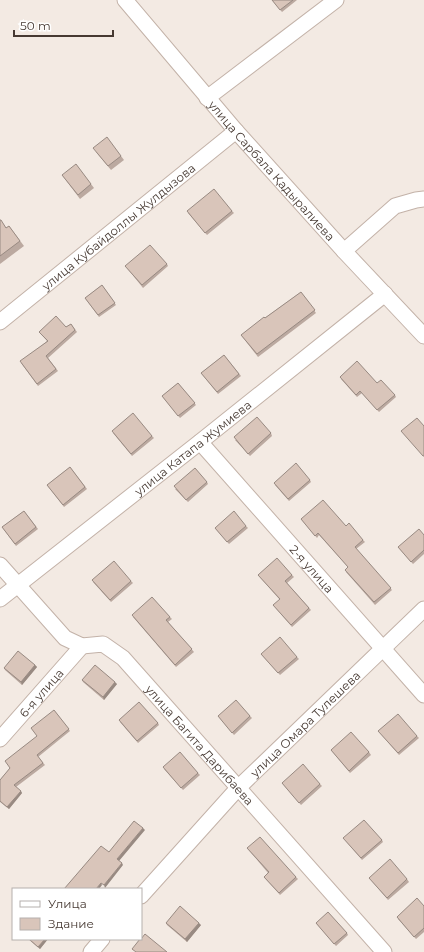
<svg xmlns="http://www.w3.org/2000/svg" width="424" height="952" viewBox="0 0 424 952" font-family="Montserrat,sans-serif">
<rect width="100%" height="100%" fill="#f3eae3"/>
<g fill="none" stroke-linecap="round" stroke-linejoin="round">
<defs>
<g id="minor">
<path id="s1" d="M125 0 236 131 344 251 424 336"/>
<path d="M207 98 336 0"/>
<path d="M344 251 395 206 416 200 424 199"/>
<path id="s2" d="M0 322 236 131"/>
<path id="s3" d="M200 442 424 695"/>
<path id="s4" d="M0 565 65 638 82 646 103 644 123 658 384 952"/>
<path id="s5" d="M0 599 200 442 385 294"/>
<path id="s6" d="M0 739 82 646"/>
<path id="s7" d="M141 896 239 787 424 609"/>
<path d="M91 952 102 939"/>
</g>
</defs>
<use href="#minor" stroke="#c3b2a8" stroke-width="17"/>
<use href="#minor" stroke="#fff" stroke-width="15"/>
</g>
<path fill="#bba9a0" d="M272 0H297L282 12Z
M96 152 121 156 124 160 111 170Z
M62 175 91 184 94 188 80 199Z
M232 211 234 213 207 235 188 213Z
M0 220 6 228 9 226 24 246 0 264Z
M167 264 168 266 143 288 127 268Z
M102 285 116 305 99 317 85 298Z
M301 292 316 313 258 357 241 335Z
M71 324 77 332 48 358 58 371 38 386 21 363 47 341 39 332 66 327Z
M224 355 241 376 218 394 201 373Z
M341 379 377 383 395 395 396 397 379 412 362 393 357 397Z
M178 383 196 405 180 418 162 396Z
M113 433 152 436 154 438 132 456Z
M271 433 272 436 250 456 235 440Z
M70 467 87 489 64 507 47 485Z
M310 480 311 482 289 501 275 485Z
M207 482 208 484 188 502 175 489Z
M24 511 38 529 16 546 2 527Z
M301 519 346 526 363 540 365 542 356 549 392 590 375 605 346 572 348 567 319 535 317 538Z
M246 526 248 528 229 544 215 528Z
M424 535V554L413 564 398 547Z
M258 575H292L294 577 287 583 311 610 292 627 273 605 280 600Z
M131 581 133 583 111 602 93 582Z
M133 617H170L172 619 168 622 194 652 176 667Z
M261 654 297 657 299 659 280 675Z
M35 665 37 667 22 685 5 670 4 668Z
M82 680 117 684 104 700 83 682Z
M54 710 70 731 38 757 45 765 16 787 22 793 9 809 0 802V780L37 736Z
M218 716H250L252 718 234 735Z
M120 722 158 723 159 725 138 743Z
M380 733 417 736 419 738 399 755Z
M331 750 369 752 371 755 350 773Z
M164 769 198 773 200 775 183 790Z
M282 783 320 784 322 786 301 805Z
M345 840H382L383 842 362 860Z
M247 848 296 877 298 879 280 895 264 877 268 873Z
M407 879 409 882 388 900 371 880Z
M424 906V932L416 939 398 919Z
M166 923 201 925 187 942 167 925Z
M316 923 347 933 348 935 336 946Z
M28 939H48L40 949Z"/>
<path fill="#988a82" d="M35 665 37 667 22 685 21 682Z
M115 682 117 684 104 700 103 697Z
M21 791 22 793 9 809 7 807Z
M143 828 145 830 119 861 117 859Z
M122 863 123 865 105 888 104 885Z
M101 883 102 885 99 889H96Z
M199 923 201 925 187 942 185 939Z
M45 939H48L40 949 38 947Z"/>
<path fill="#d9c5ba" stroke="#988a82" d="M272 0H293L280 10Z
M107 137 121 156 108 166 93 148Z
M76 164 91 184 78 195 62 175Z
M214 189 232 211 205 233 187 211Z
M0 220H1L6 228 9 226 20 241 0 256Z
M150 245 167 264 142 285 125 266Z
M102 285 115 303 98 315 85 298Z
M301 292 315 310 257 354 241 335 264 317 265 318Z
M56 316 66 327 71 324 75 330 46 356 56 369 37 384 20 361 48 341 39 332Z
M224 355 239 374 217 392 201 373Z
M357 361 377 383 381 380 395 395 377 410 360 391 356 395 340 377Z
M178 383 195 403 178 416 162 396Z
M133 413 152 436 131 454 112 431Z
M257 417 271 433 248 454 234 437Z
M417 418 424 426V456H423L401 431Z
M296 463 310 480 288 499 274 483Z
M70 467 85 487 63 505 47 485Z
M195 468 207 482 186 500 174 486Z
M323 500 346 526 349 523 363 540 355 547 391 588 374 602 345 570 348 567 318 533 315 536 301 519Z
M24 511 36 527 15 544 2 527Z
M234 511 246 526 227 542 215 528Z
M419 529 424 535V550L411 562 398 547Z
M277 558 292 575 285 581 309 608 291 625 273 605 280 599 258 575Z
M114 561 131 581 110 600 92 580Z
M152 597 170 617 166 620 192 649 175 665 132 615Z
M280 637 297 657 278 673 261 654Z
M18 651 35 665 21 682 4 668Z
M95 665 115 682 103 697 82 680Z
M236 700 250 716 232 733 218 716Z
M139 702 158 723 137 741 119 720Z
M54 710 69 729 37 755 43 763 14 785 21 791 7 807 0 801V780L10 768 5 761 37 736 31 728Z
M398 714 417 736 398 753 378 731Z
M351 732 369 752 349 771 331 750Z
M180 752 198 773 181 788 163 767Z
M303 764 320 784 299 803 282 783Z
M364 820 382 840 361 858 343 838Z
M134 821 143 828 117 859 122 863 104 885 101 883 96 889H64L101 846 109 852Z
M260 837 296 877 279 893 264 877 269 872 247 848Z
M390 859 407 879 387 898 369 878Z
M417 898 424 906V928L414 937 397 917Z
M180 906 199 923 185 939 166 923Z
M328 912 347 933 334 944 316 923Z
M145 934 167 952H136L132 949 140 939H141Z
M29 939H45L38 947Z"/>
<g text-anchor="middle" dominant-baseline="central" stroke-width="4" stroke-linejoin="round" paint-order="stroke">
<g font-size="12" fill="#463932" stroke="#fff">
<text stroke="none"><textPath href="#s1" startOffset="225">улица Сарбала Қадыралиева</textPath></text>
<text stroke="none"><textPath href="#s2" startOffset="152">улица Кубайдоллы Жулдызова</textPath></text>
<text stroke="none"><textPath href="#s5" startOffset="245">улица Катапа Жумиева</textPath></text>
<text stroke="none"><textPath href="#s3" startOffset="169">2-я улица</textPath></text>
<text stroke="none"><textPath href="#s6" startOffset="62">6-я улица</textPath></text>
<text stroke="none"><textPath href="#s7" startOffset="238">улица Омара Тулешева</textPath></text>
<text stroke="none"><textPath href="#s4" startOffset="278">улица Багита Дарибаева</textPath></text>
</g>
</g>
<rect x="12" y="888" width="130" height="52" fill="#ffffff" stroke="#b5b0ad"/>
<rect x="20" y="901" width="20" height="6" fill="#ffffff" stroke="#b5b0ad"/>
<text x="48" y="908" font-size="12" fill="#463932">Улица</text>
<rect x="20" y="918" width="20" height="12" fill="#d9c5ba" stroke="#b5b0ad"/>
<text x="48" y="928" font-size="12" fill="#463932">Здание</text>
<path d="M14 30v6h99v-6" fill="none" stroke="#463932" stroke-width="2"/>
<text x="20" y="30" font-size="12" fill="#463932" stroke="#ffffff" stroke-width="3" paint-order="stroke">50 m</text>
</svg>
